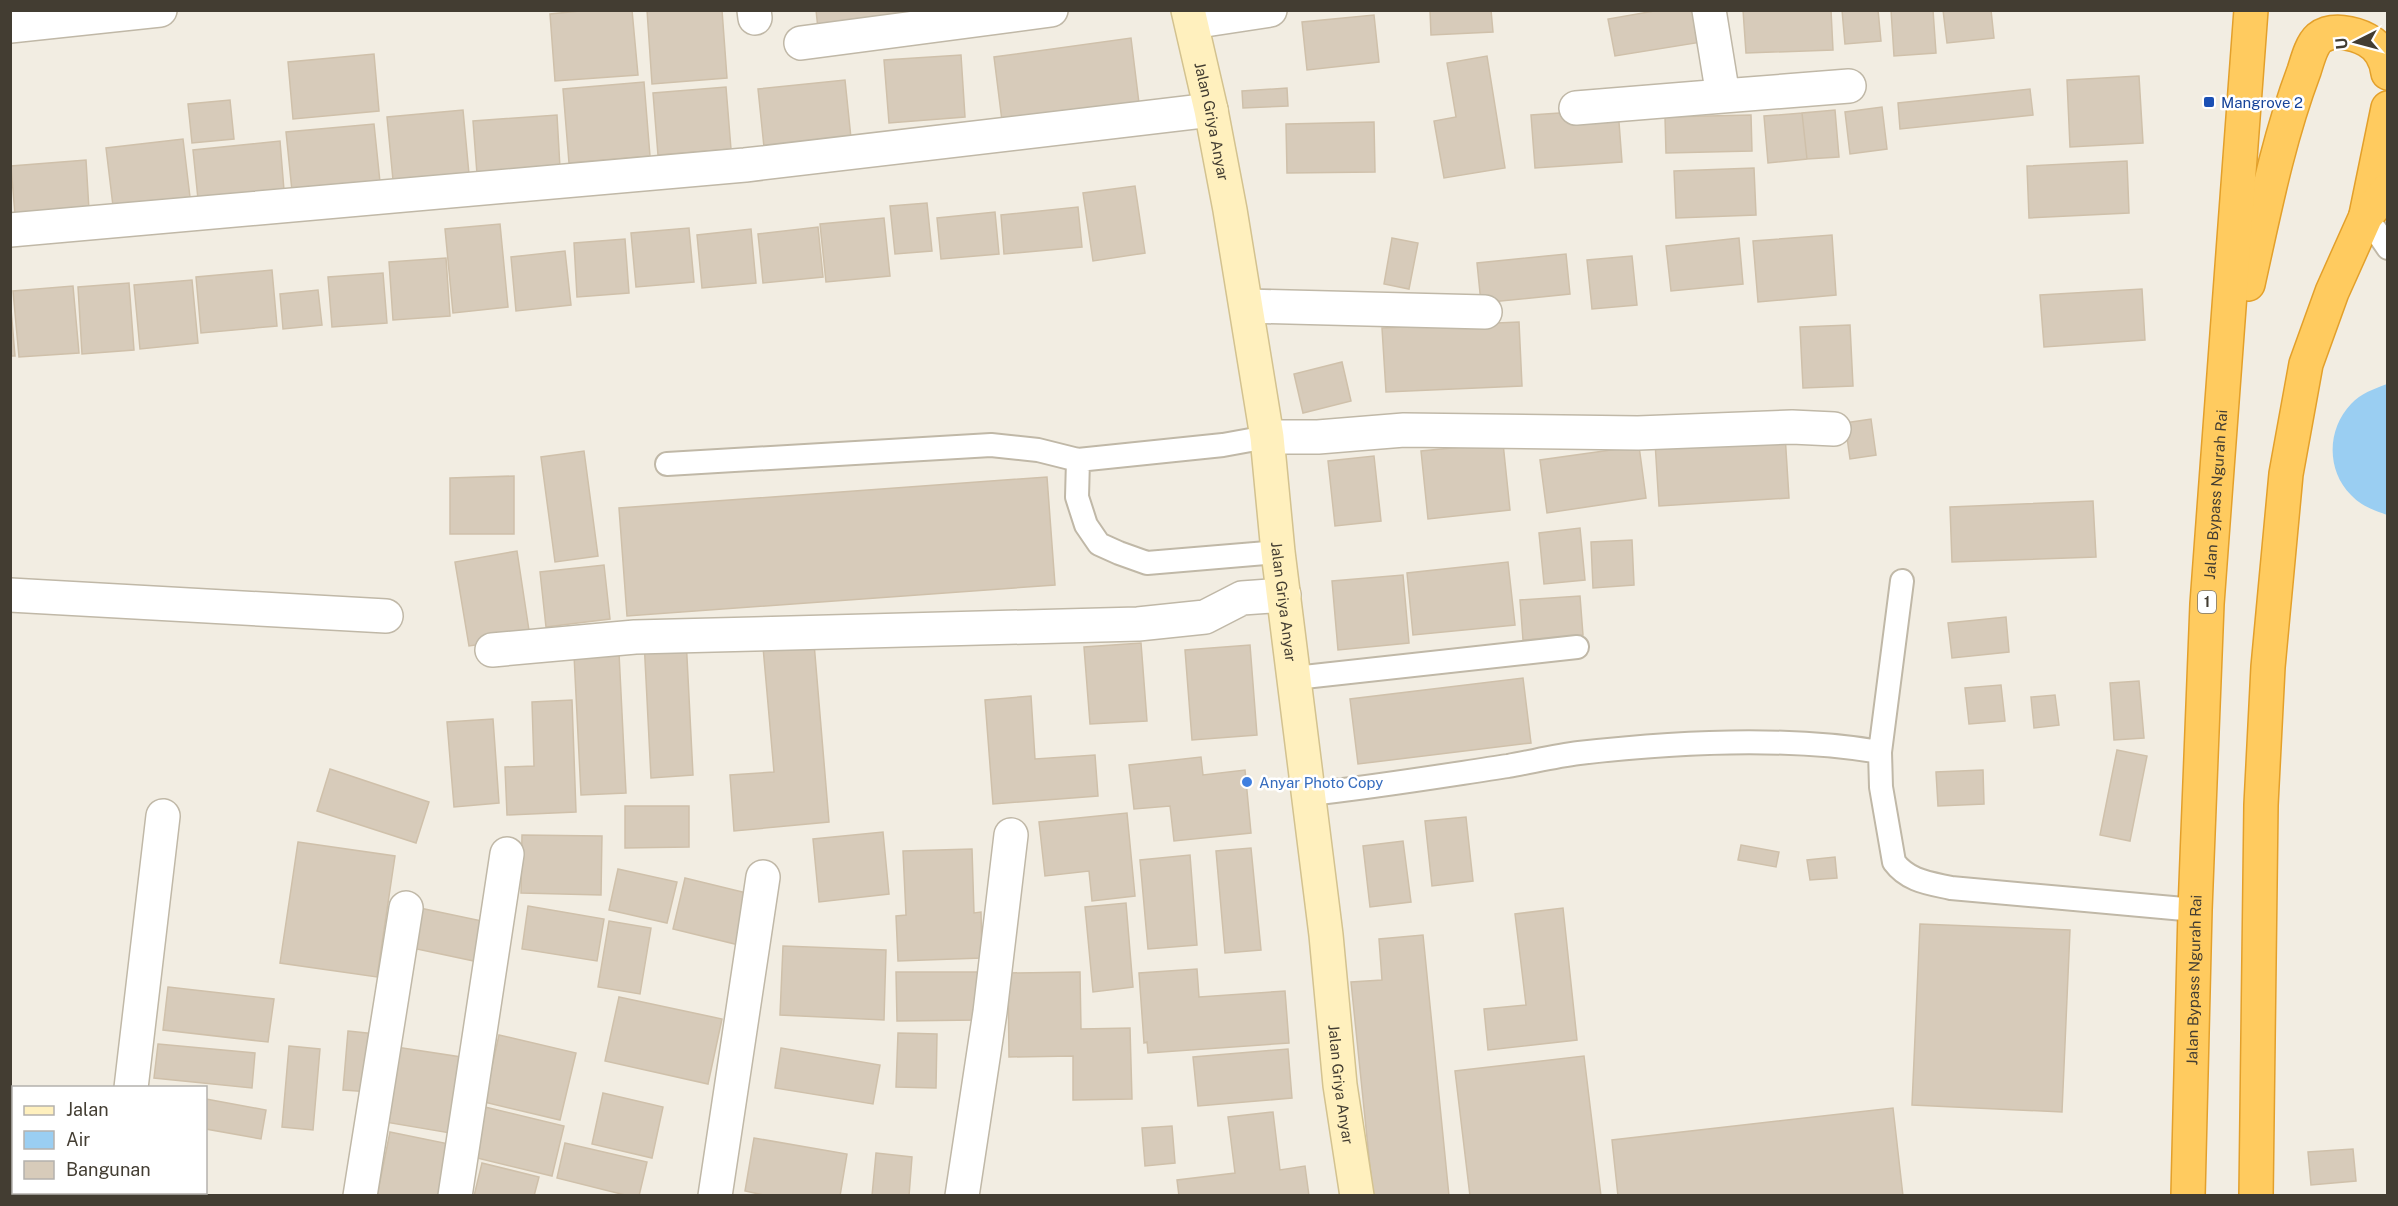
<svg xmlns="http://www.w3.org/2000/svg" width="2398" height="1206" viewBox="0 0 2398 1206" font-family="'Public Sans',sans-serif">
<rect width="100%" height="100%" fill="#f2ede2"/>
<path fill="#9acef2" d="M2387 384 2388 515H2387C2374 510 2361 506 2351 495 2326 470 2327 429 2351 404 2361 393 2374 389 2387 384Z"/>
<path fill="#d7cbba" stroke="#cfc0aa" stroke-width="1.5" d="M590 10H632L638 75 555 81 550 14Z
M647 10H722L727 78 652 84Z
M816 10H938L818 29Z
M1430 10H1491L1493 32 1431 35Z
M1660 10H1703L1708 41 1615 56 1608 19Z
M1743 10H1831L1833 50 1746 53Z
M1842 10H1878L1881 41 1845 44Z
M1891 10H1933L1936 53 1894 56Z
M1943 10H1991L1994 38 1947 43Z
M1374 15 1379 62 1307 70 1302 22Z
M1131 38 1139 103 1002 121 994 57Z
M374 54 379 111 293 119 288 62Z
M961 55 965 117 889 123 884 60Z
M1487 56 1505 168 1444 178 1434 121 1456 117 1447 63Z
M2139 76 2143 143 2070 147 2067 80Z
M845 80 851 138 764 147 758 89Z
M644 82 650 156 569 163 563 89Z
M726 87 731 149 658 155 653 93Z
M1287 88 1288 106 1243 108 1242 91Z
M2030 89 2033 115 1900 129 1898 103Z
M230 100 234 139 192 143 188 104Z
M1882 107 1887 149 1850 154 1845 112Z
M1618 109 1622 162 1535 168 1531 115Z
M463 110 469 174 393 180 387 117Z
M1835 110 1839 157 1807 159 1802 113Z
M1802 113 1807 159 1768 163 1764 116Z
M557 115 560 168 477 174 473 121Z
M1751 115 1752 151 1666 153 1665 117Z
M1374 122 1375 172 1287 173 1286 124Z
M374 124 380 182 292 191 286 132Z
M183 139 190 197 113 206 106 148Z
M280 141 284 190 198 199 193 150Z
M86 160 89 210 15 215 11 166Z
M2127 161 2129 213 2029 218 2027 166Z
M1754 168 1756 215 1676 218 1674 171Z
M1135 186 1145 253 1093 261 1083 193Z
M927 203 932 251 895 254 890 206Z
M1078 207 1082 247 1004 254 1001 215Z
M995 212 999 254 941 259 937 218Z
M884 218 890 276 826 282 820 224Z
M500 224 508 307 453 313 445 229Z
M818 227 823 277 763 283 758 234Z
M689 228 694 282 636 287 631 233Z
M751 229 756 283 702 288 697 235Z
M1832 235 1836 295 1758 302 1753 241Z
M1392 238 1418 243 1409 289 1384 284Z
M1739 238 1743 284 1671 291 1666 246Z
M625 239 629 293 577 297 574 243Z
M565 251 571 305 516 311 511 257Z
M1566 254 1570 294 1481 303 1477 263Z
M1632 256 1637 305 1592 309 1587 260Z
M446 258 450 316 393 320 389 262Z
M272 270 277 326 201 333 196 277Z
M383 273 387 323 332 327 328 277Z
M192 280 198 343 140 349 134 285Z
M129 283 134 350 82 354 78 287Z
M73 286 79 353 19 357 13 291Z
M2142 289 2145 340 2044 347 2040 295Z
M318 290 322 325 283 329 280 294Z
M10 297 15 356H10Z
M1519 322 1522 386 1386 392 1382 328Z
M1850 325 1853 386 1803 388 1800 327Z
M1342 362 1351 401 1303 413 1294 374Z
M1871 419 1876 455 1850 459 1845 423Z
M1785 434 1789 498 1659 506 1655 442Z
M1503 443 1510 510 1428 519 1421 451Z
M1639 446 1646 498 1547 513 1540 460Z
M584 451 598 556 555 562 541 457Z
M1374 456 1381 521 1335 526 1328 461Z
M514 476V534H450V478Z
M1047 477 1055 585 627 616 619 508Z
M2093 501 2096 557 1952 562 1950 507Z
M1580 528 1585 580 1544 584 1539 533Z
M1632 540 1634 585 1593 588 1591 542Z
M517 551 530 637 469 646 455 562Z
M1508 562 1515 625 1413 635 1407 573Z
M604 565 610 619 546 627 540 572Z
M1403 575 1409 643 1338 650 1332 581Z
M1580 596 1583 635 1523 640 1520 600Z
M2006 617 2009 652 1952 658 1948 623Z
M686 638 693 775 651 778 644 640Z
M814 643 829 822 734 831 730 775 774 772 763 647Z
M1141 643 1147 721 1090 724 1084 647Z
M1250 645 1257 735 1192 740 1185 650Z
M619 653 626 793 581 795 574 655Z
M1523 678 1531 743 1358 764 1350 699Z
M2139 681 2144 738 2114 740 2110 683Z
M2001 685 2005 721 1969 724 1965 688Z
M2055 695 2059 725 2034 728 2031 697Z
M1031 696 1035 759 1095 755 1098 796 993 804 985 700Z
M572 700 576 812 507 815 505 767 534 766 532 702Z
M493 719 499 803 454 807 447 722Z
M2117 750 2147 756 2130 841 2100 835Z
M1201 757 1203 775 1245 770 1251 833 1174 841 1170 806 1134 809 1129 765Z
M330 769 429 802 416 843 317 811Z
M1983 770 1984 804 1938 806 1936 772Z
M625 806H689V847L625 848Z
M1127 813 1135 896 1092 901 1089 871 1045 876 1039 822Z
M1466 817 1473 881 1432 886 1425 821Z
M883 832 889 894 819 902 813 839Z
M522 835 602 836 601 895 521 893Z
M1403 841 1411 902 1370 907 1363 846Z
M298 842 395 856 377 977 280 963Z
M1741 845 1779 852 1776 867 1738 860Z
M1251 848 1261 950 1225 953 1216 851Z
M972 849 974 913 981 912 982 958 898 961 896 916 906 915 903 851Z
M1190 855 1197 945 1148 949 1140 860Z
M1835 857 1837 878 1810 880 1807 860Z
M618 869 677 882 667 923 609 910Z
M685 878 755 895 743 946 673 929Z
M1126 903 1133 987 1093 992 1085 907Z
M528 906 604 919 597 961 522 949Z
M420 908 482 921 474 961 412 948Z
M1563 908 1577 1040 1488 1050 1484 1009 1526 1005 1515 914Z
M609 921 651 928 640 994 598 987Z
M1920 924 2070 930 2062 1112 1912 1105Z
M1423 935 1449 1196H1373L1351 982 1382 980 1379 939Z
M783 946 886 950 884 1020 780 1015Z
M1197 969 1199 997 1285 991 1289 1043 1148 1053 1147 1042 1144 1043 1139 973Z
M896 972H978V1020L897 1021Z
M1080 972 1081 1029 1130 1028 1132 1099 1073 1100V1056L1009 1057 1008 973Z
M168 987 274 999 268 1042 163 1030Z
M619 997 722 1019 708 1084 605 1061Z
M348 1031 376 1034 371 1092 343 1090Z
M898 1033 937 1034 936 1088 896 1087Z
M499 1035 576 1053 560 1120 484 1102Z
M158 1044 255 1053 252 1088 154 1078Z
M289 1046 320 1049 313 1130 282 1127Z
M396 1047 461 1057 450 1133 385 1122Z
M781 1048 880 1065 873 1104 775 1088Z
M1288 1049 1292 1098 1198 1106 1193 1057Z
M1584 1056 1601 1196H1470L1455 1071Z
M603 1093 663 1107 652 1158 592 1144Z
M206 1099 266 1110 261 1139 206 1129Z
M485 1107 564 1126 552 1176 473 1157Z
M1893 1108 1903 1196H1618L1612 1140Z
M1273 1112 1280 1170 1305 1166 1309 1196H1179L1177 1180 1235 1173 1228 1117Z
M1172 1126 1175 1163 1145 1166 1142 1128Z
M390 1132 449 1144 438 1196H377Z
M754 1138 847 1154 840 1196H768L745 1191Z
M565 1143 647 1162 639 1196H629L557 1178Z
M2353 1149 2356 1181 2311 1185 2308 1152Z
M876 1153 912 1157 909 1196H872Z
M482 1163 539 1177 534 1196H474Z
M159 1192H203V1196H159Z"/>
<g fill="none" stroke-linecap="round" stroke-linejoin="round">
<defs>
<path id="lane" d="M2366 216 2388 248
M1078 460 1223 445 1267 437
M667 464 991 445 1038 450 1078 460 1077 497 1086 525 1099 544 1119 553 1147 563 1278 552
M1902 581 1880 752 1881 787 1894 862C1908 881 1929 883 1951 888L2195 910
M1295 678 1577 647
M1309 794C1375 787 1441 776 1508 766 1531 762 1555 756 1579 753 1674 742 1786 736 1880 752"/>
<path id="street" d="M754 10 755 18
M1709 10 1723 96 1849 86
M1192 22 1270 10
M10 26 160 10
M801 43 1051 10
M1576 108 1723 96
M10 230 745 165 1211 110
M1247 306 1485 312
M1267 437H1318L1404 430 1638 433 1792 427 1834 429
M10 595 386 616
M492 650 635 637 1138 624 1205 617 1242 598 1284 595
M131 1088 163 816
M118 1196V1192
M360 1196 406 908
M455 1196 507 854
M715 1196 763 877
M962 1196 990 1012 1011 835"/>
<g id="secondary">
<path id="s1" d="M1188 10 1211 110 1230 210 1267 437 1278 552 1326 935 1340 1085 1357 1196"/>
</g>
<g id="highway">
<path d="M2366 215 2388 108"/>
<path d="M2248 284C2264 212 2278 140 2304 71 2307 62 2311 45 2319 38 2332 28 2354 33 2367 40 2380 47 2386 58 2388 73"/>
<path id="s2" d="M2188 1196 2195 910 2207 604 2251 10"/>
<path d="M2256 1196 2261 805 2268 667 2286 474 2306 364 2332 292 2366 216 2388 190"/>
</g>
</defs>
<use href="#lane" stroke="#c0b8a7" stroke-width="26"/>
<use href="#street" stroke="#c0b8a7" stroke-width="36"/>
<use href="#secondary" stroke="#d3c28f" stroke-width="36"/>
<use href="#highway" stroke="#e3a02b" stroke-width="36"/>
<use href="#lane" stroke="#fff" stroke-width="22"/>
<use href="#street" stroke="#fff" stroke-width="33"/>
<use href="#secondary" stroke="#fff0be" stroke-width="33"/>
<use href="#highway" stroke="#ffcb5f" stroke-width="33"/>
</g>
<rect fill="#1a4fb4" stroke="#fff" stroke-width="2" x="2203" y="96" width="12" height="12" rx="3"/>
<circle fill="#3f7fe0" stroke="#fff" stroke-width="2" cx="1247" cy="782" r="6"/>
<g text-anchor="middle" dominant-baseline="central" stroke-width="5" stroke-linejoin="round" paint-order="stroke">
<rect fill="#fff" stroke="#7b7770" stroke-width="1.5" x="2198" y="591" width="18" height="22" rx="4.5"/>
<g font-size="14" font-weight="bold" fill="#433d32">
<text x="2207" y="602">1</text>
</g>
<g font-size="15" fill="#164399" stroke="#fff" text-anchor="start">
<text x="2221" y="102">Mangrove 2</text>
</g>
<g font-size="15" fill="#433d32" stroke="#fff">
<text stroke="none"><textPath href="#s1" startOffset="114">Jalan Griya Anyar</textPath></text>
<text stroke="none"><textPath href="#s2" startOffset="702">Jalan Bypass Ngurah Rai</textPath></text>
<text stroke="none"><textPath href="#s1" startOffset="600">Jalan Griya Anyar</textPath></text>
<text stroke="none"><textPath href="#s2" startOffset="216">Jalan Bypass Ngurah Rai</textPath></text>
<text stroke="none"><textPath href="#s1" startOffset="1086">Jalan Griya Anyar</textPath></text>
</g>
<g font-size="15" fill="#366cbe" stroke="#fff" text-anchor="start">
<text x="1259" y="782">Anyar Photo Copy</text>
</g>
</g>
<rect width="2398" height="1206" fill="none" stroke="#433d32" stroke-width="24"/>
<rect x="12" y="1086" width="195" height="108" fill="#ffffff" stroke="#b4b1ad" stroke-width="1.5"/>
<rect x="24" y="1106" width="30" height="9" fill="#fff0be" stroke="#b4b1ad" stroke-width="1.5"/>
<text x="66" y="1116" font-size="18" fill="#433d32">Jalan</text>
<rect x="24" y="1131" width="30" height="18" fill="#9acef2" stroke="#b4b1ad" stroke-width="1.5"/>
<text x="66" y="1146" font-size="18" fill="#433d32">Air</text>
<rect x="24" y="1161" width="30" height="18" fill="#d7cbba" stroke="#b4b1ad" stroke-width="1.5"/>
<text x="66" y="1176" font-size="18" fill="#433d32">Bangunan</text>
<g transform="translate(2356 42) rotate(264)" stroke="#ffffff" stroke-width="4.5" paint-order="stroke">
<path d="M0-4.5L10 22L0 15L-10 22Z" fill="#433d32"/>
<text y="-9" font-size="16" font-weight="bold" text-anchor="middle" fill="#433d32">U</text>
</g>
</svg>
